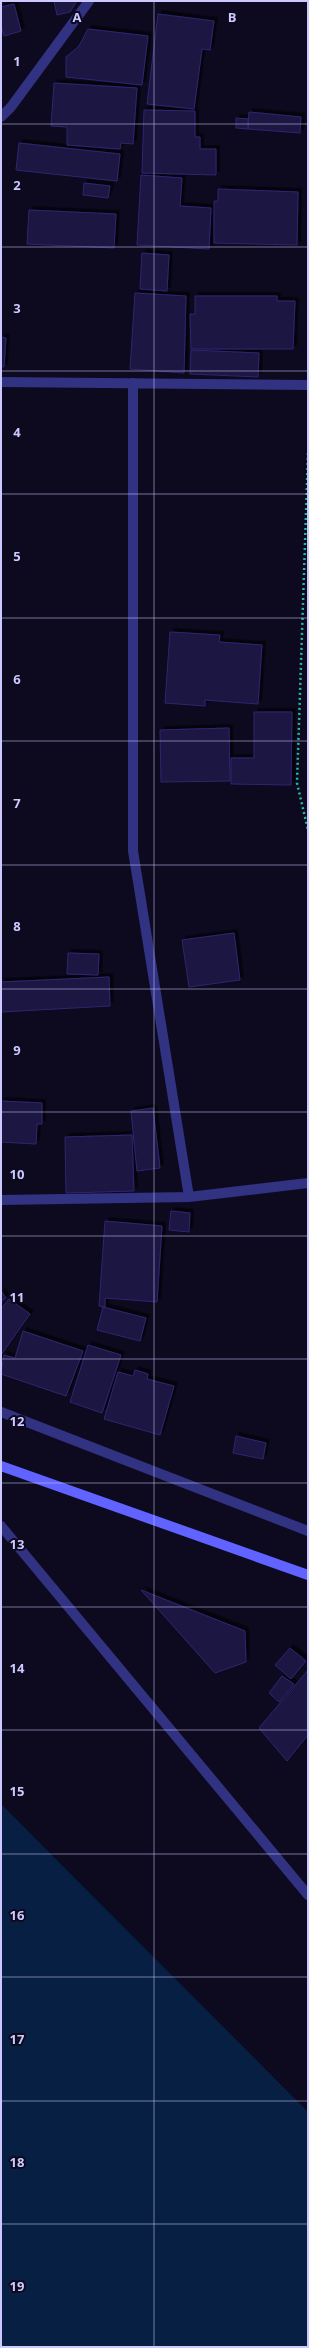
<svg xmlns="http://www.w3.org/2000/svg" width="309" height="2348" viewBox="0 0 309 2348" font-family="'Open Sans',sans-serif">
<defs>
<filter id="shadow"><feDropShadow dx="3.5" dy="-3.5" stdDeviation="0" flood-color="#0009"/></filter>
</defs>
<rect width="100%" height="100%" fill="#0d0a1f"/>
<path fill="#071f42" d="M1 1804 308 2112V2347H1Z"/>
<path fill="#1c1542" stroke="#302570" filter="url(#shadow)" d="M54 1H77L70 12 57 15Z
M14 4 21 31 4 36 1 26V7Z
M158 14 214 21 210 50 202 49 194 109 147 104Z
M88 29 148 36 142 85 66 77V57L79 46Z
M54 83 137 88 133 144 121 143 120 149 67 145V127L51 126Z
M144 110 195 111V137H200V149H216V175L142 173Z
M249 112 301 117 300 133 248 129Z
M236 118 248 119V129L236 128Z
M19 143 120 154 117 181 16 170Z
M141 175 182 178 180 206 211 208 209 249 137 245Z
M84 183 110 186 108 198 83 195Z
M218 189 298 192 297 245 214 243V201H218Z
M29 210 116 214 114 248 27 244Z
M142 253 169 255 167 291 140 289Z
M135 293 186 296 184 373 130 369Z
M195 296H277V301H295L293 349H191L190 314H195Z
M1 337 6 338 4 367H1Z
M191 350 259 353 258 377 190 374Z
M170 632 220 635 219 642 262 645 258 704 205 700V706L165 703Z
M254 712H292L291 785 231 784V758H254Z
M229 728 230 781 161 782 160 730Z
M234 933 240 980 189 987 182 940Z
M68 953 99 954 98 975 67 974Z
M109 977 110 1006 1 1012V982Z
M1 1101 42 1103V1124H37L36 1144 1 1142Z
M153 1108 160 1168 137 1171 131 1111Z
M132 1135 134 1191 66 1193 65 1137Z
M171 1211 190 1213 189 1232 169 1230Z
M105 1221 162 1226 157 1302 105 1298V1307L99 1306Z
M1 1291 6 1298 1 1301Z
M9 1299 30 1314 1 1355V1309Z
M103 1307 146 1318 140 1341 97 1330Z
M23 1331 83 1351 66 1396 1 1374 4 1355 15 1358Z
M88 1345 121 1355 102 1413 70 1402Z
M135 1370 148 1374 147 1379 174 1386 160 1435 104 1419 118 1372 133 1376Z
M236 1436 266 1443 263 1459 233 1453Z
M141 1590 245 1631 246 1662 215 1673Z
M290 1648 306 1661 291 1679 275 1665Z
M308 1670V1735L287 1761 259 1728Z
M282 1676 294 1684 279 1702 269 1693Z"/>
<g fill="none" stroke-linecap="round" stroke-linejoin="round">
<path stroke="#23b9a9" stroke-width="2.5" stroke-dasharray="2 3" stroke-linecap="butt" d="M308 453 297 783 308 830"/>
<path stroke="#313282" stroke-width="10" d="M1 117 11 107 89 1
M1 382 308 385
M133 383V851L189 1197
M1 1200 189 1197 308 1183
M1 1412 308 1531
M1 1526 308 1895"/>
<path stroke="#6063ff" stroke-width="10" d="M1 1466 308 1575"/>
</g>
<path fill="none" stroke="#ccc9ff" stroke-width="1" stroke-opacity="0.55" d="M154 1V2347M1 124H308M1 247H308M1 371H308M1 494H308M1 618H308M1 741H308M1 865H308M1 989H308M1 1112H308M1 1236H308M1 1359H308M1 1483H308M1 1607H308M1 1730H308M1 1854H308M1 1977H308M1 2101H308M1 2224H308"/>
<g font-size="13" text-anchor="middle" font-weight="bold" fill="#ccc9ff" stroke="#0d0a1f" stroke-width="4" stroke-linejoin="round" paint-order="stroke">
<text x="77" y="22">A</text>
<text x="232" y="22">B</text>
<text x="17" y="66">1</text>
<text x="17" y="190">2</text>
<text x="17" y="313">3</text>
<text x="17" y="437">4</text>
<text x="17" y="561">5</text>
<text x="17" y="684">6</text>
<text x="17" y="808">7</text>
<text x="17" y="931">8</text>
<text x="17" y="1055">9</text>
<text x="17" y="1179">10</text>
<text x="17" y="1302">11</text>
<text x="17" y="1426">12</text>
<text x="17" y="1549">13</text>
<text x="17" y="1673">14</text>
<text x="17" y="1796">15</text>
<text x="17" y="1920">16</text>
<text x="17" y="2044">17</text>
<text x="17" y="2167">18</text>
<text x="17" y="2291">19</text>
</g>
<rect width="309" height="2348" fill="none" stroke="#ccc9ff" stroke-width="4"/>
</svg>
